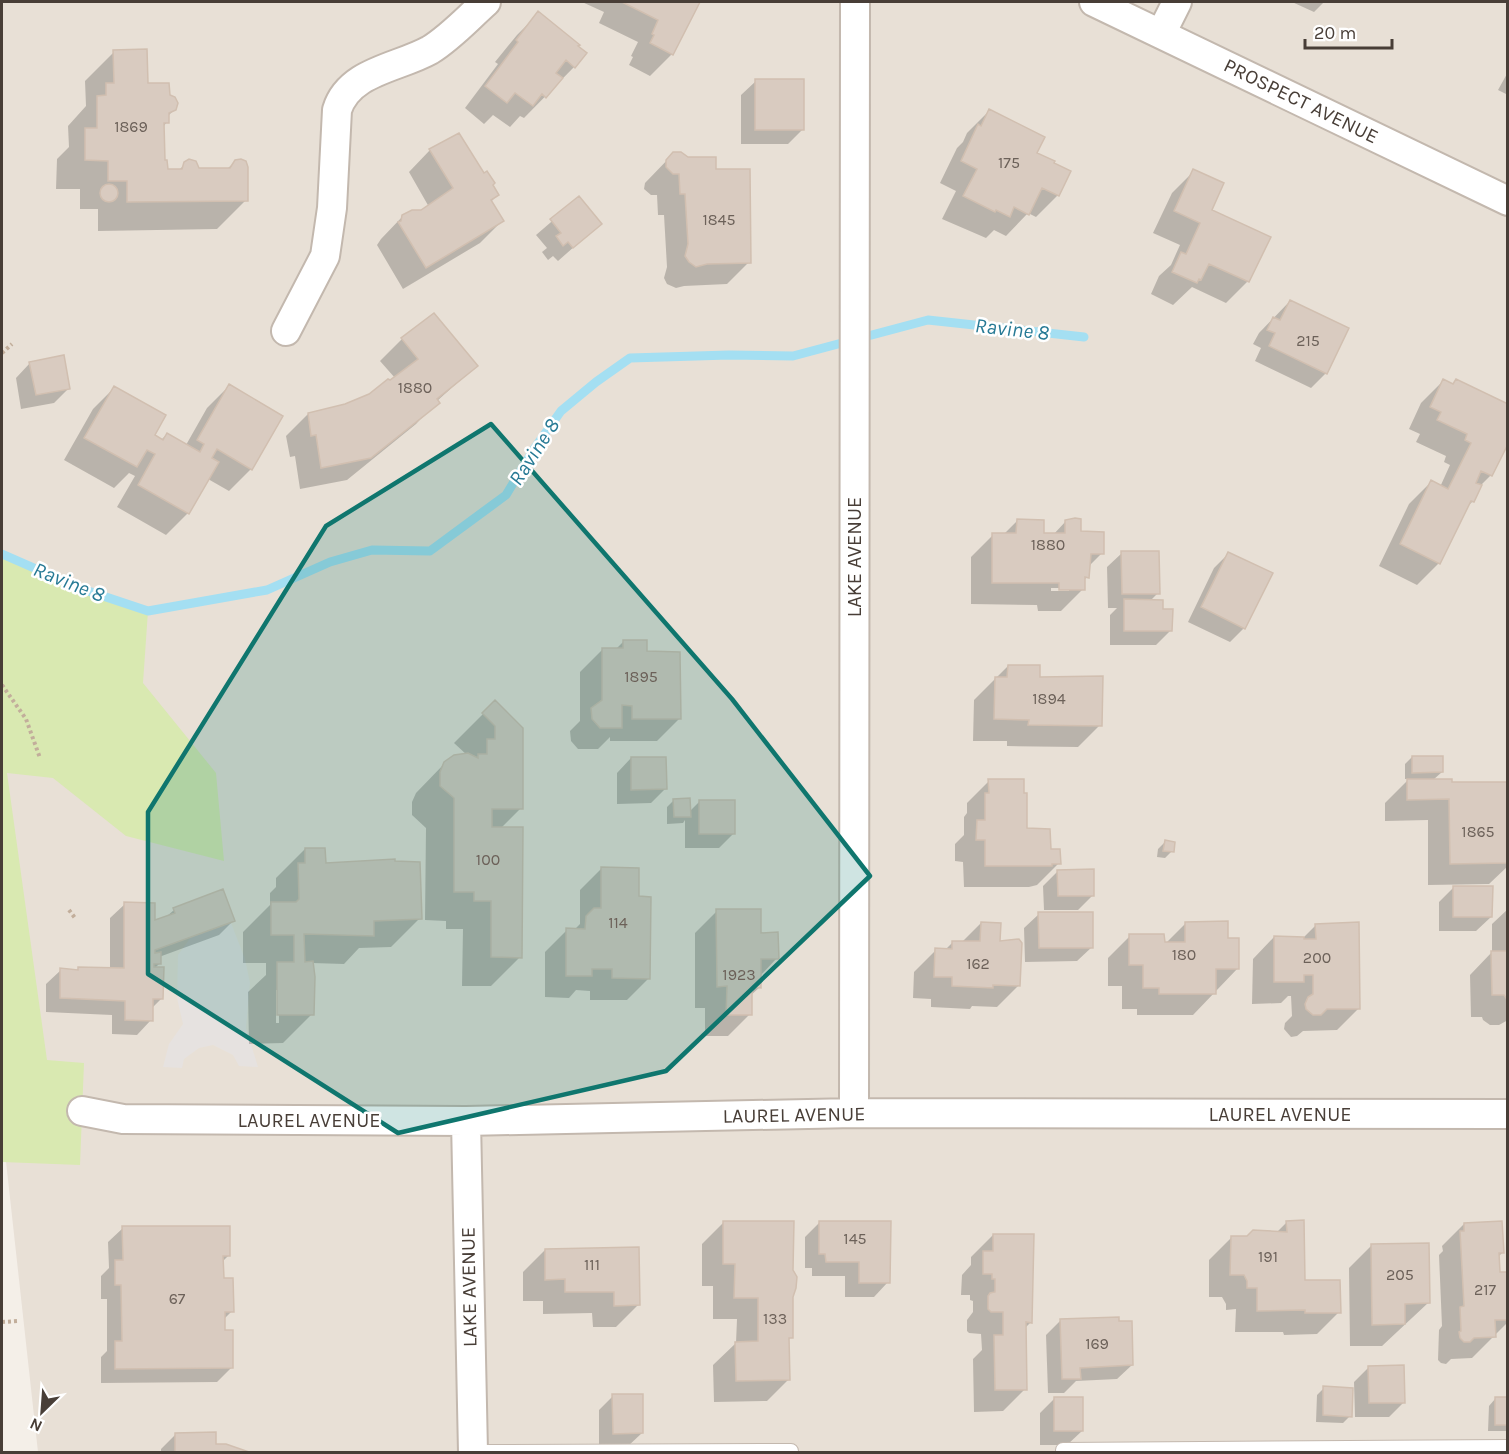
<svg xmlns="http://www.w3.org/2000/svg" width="1509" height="1454" viewBox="0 0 1509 1454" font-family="Karla,sans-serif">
<rect width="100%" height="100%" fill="#f4efe8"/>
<path fill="#e8e0d6" d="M2 2H1507V1452H38L2 1125Z"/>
<path fill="#d9e9b1" d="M2 554 82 589 148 611 143 683 216 773 224 861 126 836 53 778 7 773 47 1060 84 1063 80 1165 2 1162Z"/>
<path fill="#e6e2e0" d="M231 923 245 959 250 983 246 1028 258 1067 239 1066 233 1055 213 1045 199 1048 184 1059 182 1068 163 1067 169 1044 183 1024 177 998 178 955 191 937Z"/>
<path fill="#0003" fill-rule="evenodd" d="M582 2H698L672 54 650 76 629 65 633 57 631 56 638 42 599 23 604 12Z
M1292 2H1324L1314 12Z
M539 13 574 67 524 118 520 116 510 127 493 115 484 124 465 108 498 64 495 62 517 35Z
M114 52 146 85 168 96 175 109 167 117V122L163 127V161L166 170 178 171 185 164 198 170 227 169 236 161 246 200 217 229 98 231V209H80V189H56L57 159 69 147 68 126 86 106 85 81Z
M1508 72V95L1498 90Z
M756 81 803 129 788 144H741V95Z
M989 111 1035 153 1058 195 1036 217 1028 213 1006 236 994 230 986 238 942 219 956 191 940 183 957 148 963 142 967 133Z
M430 150 483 175 497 195 491 202 502 221 480 243 403 289 377 245 381 239 403 216 421 212 429 207 409 172Z
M673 154 688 158 749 262 727 284 684 286 676 288 667 284 664 278 667 267 664 215H658L657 195H651L644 189 645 183Z
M1194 171 1210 210 1248 281 1226 303 1192 287 1173 305 1151 294 1159 276 1171 265 1180 245 1153 233 1172 193Z
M579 198 600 224 558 261 553 256 548 260 542 252 547 248 536 235Z
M1290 301 1326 373 1311 388 1255 361 1261 348 1253 344 1259 333Z
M434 315 476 366 437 401 416 424 347 480 300 489 295 456 290 457 286 436 308 414 346 406 370 395 395 378 380 361 402 339Z
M30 363 68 389 54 403 21 409 16 378Z
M1443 381 1452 385 1456 381 1491 475 1479 487 1473 501 1466 508 1439 563 1417 585 1379 566 1409 504 1431 482 1440 487 1450 465 1444 462 1446 456 1416 442 1420 434 1409 429 1421 403Z
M229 386 251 469 229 491 208 479 188 513 166 535 117 507 135 476 129 473 114 488 64 460 93 409 115 387 153 435 161 440 167 434 186 445 207 408Z
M1017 521 1042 535H1053L1066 521 1102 553 1088 567 1087 577 1083 581V589L1061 611H1038L1037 605 971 604V557L993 535H1003ZM1051 588H1069V591H1051Z
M1122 553 1158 593 1150 601 1161 610 1171 630 1156 645H1110V615L1117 608H1108L1107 567Z
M1229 553 1244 628 1230 642 1188 622 1214 568Z
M623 642 645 653 679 719 657 741H610V737L598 749H578L571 741 570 731 580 721V672L602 650H615Z
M1008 666 1038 678 1100 725 1078 747 1007 746V741H973L974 700Z
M495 702 521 808 501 828 520 957 491 986H462L463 929H446V921L425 920 426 828 412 815V802L416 793 445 763 467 755 454 743Z
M1412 757 1442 772 1433 780 1451 783H1508V866L1489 884 1428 885V820L1385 821V803L1409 779H1405V764Z
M631 758 665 789 651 803 617 804V773Z
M989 781 1026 830 1050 850 1059 863 1037 885 1029 887H964L963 862 955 861V844L964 835V817L967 813V803Z
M674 800 689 812 700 801 734 833 719 848H685V820L683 823 667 824V807Z
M1165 842 1172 851 1165 858 1157 857 1158 849Z
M305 849 324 864 420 918 391 947 359 948 344 964 312 963V1014L283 1043 249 1044 248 992 266 975V963H243V932L270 905V893L276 887V878ZM276 990H279V1023H276Z
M602 868 638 898 649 978 627 1000H590V991L576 990 569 998 545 997V952L567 930H574L580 924V890Z
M1058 871 1093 895 1078 910H1044L1043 886Z
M1453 888 1491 917 1476 931H1439V902Z
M125 904 153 922 166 917 174 910 234 920 219 935 159 957V964L155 968 162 998 152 1008 151 1020 137 1035 112 1034V1015L46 1012V984L61 970 76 971 78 969H110V918Z
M1508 909V1020L1499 1025H1490L1483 1020 1482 1017H1471L1470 975 1492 952V924Z
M717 911 760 934 777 958 760 976V987L750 996V1014L728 1036H705V1008H695V933Z
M1039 914 1092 947 1077 961 1025 962 1024 928Z
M981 923 999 942 1019 985 997 1007 972 1006 970 1009 931 1007V999L913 998 914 972 936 950H945L953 942H962Z
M1186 923 1226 940 1238 968 1193 1015H1137V1009H1122V986H1108V958L1130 936 1163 946Z
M1316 925 1359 1008 1337 1030 1303 1031 1297 1036 1291 1037 1284 1029 1285 1023 1292 1016 1291 996H1288L1281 1003 1252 1004 1253 959 1274 937 1303 938Z
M724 1222 791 1297V1337L788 1340 789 1379 767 1401 714 1402 713 1365 736 1343 737 1319H713V1286H702V1244Z
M820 1222 888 1282 874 1297H845V1276H812V1268H805V1237Z
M1287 1222 1303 1282 1339 1312 1317 1334 1284 1335 1283 1332H1235L1236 1309 1226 1310V1304L1222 1297H1209V1260L1231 1238 1247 1237 1276 1233Z
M1464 1224 1503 1252 1498 1257V1274L1508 1273V1322L1472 1358 1451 1359 1446 1364 1441 1363 1438 1360 1439 1330 1442 1326 1439 1255 1443 1251 1442 1246Z
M123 1228 229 1255 222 1262V1280L232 1311 223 1320V1332L232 1367 217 1382 101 1383V1357L107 1351V1299H101V1276L109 1268 108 1242Z
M993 1235 1031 1322 1024 1329 1025 1389 1003 1411 974 1412 973 1359 982 1350 981 1334 969 1333 967 1331V1320L973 1312V1301L970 1300V1295H961L962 1275 971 1265V1257Z
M1371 1246 1428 1303 1382 1346H1350L1349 1268Z
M545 1250 638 1305 616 1327H593L592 1313 543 1314V1301H523V1272Z
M1060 1321 1132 1365 1117 1379 1076 1381 1064 1393H1048L1046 1335Z
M1369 1367 1404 1402 1389 1417H1355L1354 1382Z
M1324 1388 1350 1416 1343 1423 1316 1422 1317 1395Z
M613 1396 642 1433 627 1447 599 1448V1410Z
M1054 1399 1082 1431 1067 1445H1040V1413Z
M1495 1399H1508V1431H1488L1489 1406Z
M176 1434 215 1446H226L244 1452H161V1449Z"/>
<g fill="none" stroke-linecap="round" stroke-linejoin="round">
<path stroke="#a4dff2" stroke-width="9" d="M2 554 82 589 148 611 267 590 330 562 372 550 430 551 506 495 534 449 561 411 596 382 630 358 729 355 793 356 928 320 1084 337"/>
</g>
<path fill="#d9cbc0" stroke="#d1bfb0" stroke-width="1.5" d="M622 2H700L673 55 650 43 654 35 652 34 658 20Z
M538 11 580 45 578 46 587 53 575 68 566 60 556 73 563 78 546 98 542 94 533 106 515 93 507 103 485 86 518 42 516 40Z
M147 49 148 83H169L170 95 175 97 178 103 176 110 169 113V123H164L165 160H167L168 169H182L184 162 189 159 196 161 199 168H230L235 160 241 159 246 161 248 167V201L127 202V181H108V161L85 160V128H97V96L106 95V83H114L113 50Z
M755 79H804V130H755Z
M989 109 1045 137 1037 153 1055 161 1054 163 1071 171 1059 196 1042 188 1029 215 1014 207 1010 217 996 210 995 212 963 196 977 169 961 161 978 124 981 126Z
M459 133 484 173 487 171 495 183 493 185 499 195 491 200 504 221 426 268 398 222 401 221 402 215 412 210H421L453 188 429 149Z
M673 152H681L688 157H716V169H750L751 263 707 264 696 267 689 262 685 256 688 244 685 194H680L679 174H673L666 167V160Z
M1193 169 1224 183 1212 210 1271 237 1249 282 1209 264 1201 280 1199 279 1197 283 1172 272 1181 252 1186 254 1200 223 1174 211Z
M100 193a9 9 0 1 1 18 0a9 9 0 1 1-18 0Z
M579 196 602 224 573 248 568 242 563 246 556 236 561 233 550 219Z
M1290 300 1349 328 1327 374 1269 346 1275 333 1267 330 1273 317 1280 320Z
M434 313 478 366 437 399 440 403 371 458 321 468 316 435 311 436 308 413 345 404 369 394 388 379 390 380 418 359 401 338Z
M64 355 70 389 36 395 29 362Z
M1443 379 1453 384 1456 379 1508 404V444L1492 476 1481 471 1476 483 1482 485 1474 502 1471 501 1440 564 1400 544 1431 480 1448 489 1471 443 1465 440 1467 434 1437 420 1441 412 1430 407Z
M229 384 283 416 252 470 217 449 212 458 219 462 189 514 138 485 155 454 147 450 137 467 84 438 114 386 166 415 155 435 163 440 167 433 200 452 204 444 197 440Z
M1075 518 1081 519V531L1104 532V554H1091L1089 578 1085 577V590H1059V583H992V533H1016L1017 519 1044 520V533H1065V520Z
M1121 551H1159L1160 594H1122Z
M1228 552 1273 573 1245 629 1201 607Z
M1124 599 1163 600V609H1173L1172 631H1124Z
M623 640H647V651L680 652 681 719H632V706L622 705V728H600L592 719 591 708 602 700V648H623Z
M1008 665H1040V677L1103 676 1102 726 1028 725 1029 720 994 719 995 677H1007Z
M495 700 523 728V809H492V827H523L522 958 491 957V901H474V892H454V798L440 786V772L444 762 454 755 468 753 478 758V754H487V739H495V726L482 713Z
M1412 756H1443V772L1412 773Z
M631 757H666L667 789 631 790Z
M988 779H1024V793H1027V828L1050 829 1051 849H1060L1061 864H1052V866H985V840H976L977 820H985V793H989Z
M1407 779H1452V782H1508V863L1450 864 1449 799 1407 800Z
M690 798 691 817H674L673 799Z
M699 800H735V834H699Z
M1165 840 1175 842 1174 852 1163 851Z
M305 848H325L326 863 395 859V861L420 862 422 919 374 921V936L304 934 305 962 313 961 315 977 314 1015H277V962H294V935H271V902H296L299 899 298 863H305Z
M601 867 639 868V896L651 897 650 979 612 978V969H592V976H566V928L585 929 586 916 594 908H601Z
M1094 869V896H1058L1057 870Z
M1453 886H1493L1492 917H1453Z
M223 889 235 921 155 950V953L161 952V964H154V967H164L163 999H153V1021L125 1020V1001L60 998V968L78 970V967L124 968V902L155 903V920L175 913 173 908Z
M716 909H761V933L778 932 779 959H761V988L752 987V1015H726L727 986 717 987Z
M1038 912H1093V948H1039Z
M1228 921V938H1239V969H1216V994H1159V988H1143V965H1129V934H1164L1165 942H1185V922Z
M981 922 1001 923 1000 941 1019 939 1022 943 1020 986 993 985V988L952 986V977H934L935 948 952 949V941H980Z
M1359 922 1360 1009H1327L1321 1015H1313L1306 1009 1305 1004 1308 997 1313 994V975H1304V982H1274V936L1304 937V939H1316L1315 924Z
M1491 951H1508V1001L1504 995H1492Z
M1304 1220 1305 1280H1340L1341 1313H1305V1310L1257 1311V1288H1247V1281L1244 1275H1230L1231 1236H1247L1253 1230 1287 1232 1286 1221Z
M723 1221H794L793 1270 797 1277 796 1288 793 1297V1338H789L790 1380 736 1381 735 1342 758 1341V1298H734L735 1264H723Z
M819 1221H891L890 1283H859V1262H826L825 1254H819Z
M1502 1221 1504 1253H1499L1500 1272H1508V1320H1495L1496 1337 1474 1338 1470 1342H1464L1460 1338 1459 1332 1461 1331 1460 1307 1464 1306 1460 1231H1464V1223Z
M122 1226H230V1256H223L224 1278H233L234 1312H225V1330H233V1368L115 1369V1341H122L121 1285H115V1260H123Z
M993 1234H1034L1032 1323 1026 1322 1027 1390H995L994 1335H1003V1312H991L988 1309V1296L990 1293 995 1292V1279H992V1274H983V1251H993Z
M1429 1243 1430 1303 1405 1304V1324L1372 1325 1371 1244Z
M639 1247 640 1305 614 1306V1292H565V1279L545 1280V1249Z
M1119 1317V1321H1132L1133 1365 1080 1368 1081 1379H1062L1060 1319Z
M1404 1365 1405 1403H1369L1368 1366Z
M1323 1386 1353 1388 1352 1417 1323 1415Z
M612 1394H643V1433L613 1434Z
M1054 1397H1083V1431H1054Z
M1495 1397H1508V1425H1495Z
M216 1432V1444H226L249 1452H175V1433Z"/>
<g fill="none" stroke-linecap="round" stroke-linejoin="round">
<defs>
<path id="lane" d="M1063 1450 1508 1447
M473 1452 791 1451"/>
<path id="street" d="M1094 2 1508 201
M1161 34 1177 2
M286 331 325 256 332 208 337 110C349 71 398 68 430 50 451 37 468 18 486 2
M82 1111 123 1119 466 1121 854 1113 1508 1114
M854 1113 855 2
M466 1121 473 1452"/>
</defs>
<use href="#lane" stroke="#c3b8ae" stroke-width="16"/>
<use href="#street" stroke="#c3b8ae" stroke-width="32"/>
<path stroke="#c2ae9b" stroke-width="4" stroke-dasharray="3 3" stroke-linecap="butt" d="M2 353 12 344
M2 685 26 719 40 758
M69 910 75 918
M2 1322 19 1321"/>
<use href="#lane" stroke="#fff" stroke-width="14"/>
<use href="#street" stroke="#fff" stroke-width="28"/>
</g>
<path fill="#0f766e" fill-opacity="0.2" stroke="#0f766e" stroke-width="4.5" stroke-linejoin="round" d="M491 424 732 699 870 876 666 1071 398 1133 148 974V812L326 526Z"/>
<g text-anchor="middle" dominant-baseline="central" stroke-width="5" stroke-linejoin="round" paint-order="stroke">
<g font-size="16" fill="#6c6159">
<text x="131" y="126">1869</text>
<text x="1009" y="162">175</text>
<text x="719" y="219">1845</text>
<text x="1308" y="340">215</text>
<text x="415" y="387">1880</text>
<text x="1048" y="544">1880</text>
<text x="641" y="676">1895</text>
<text x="1049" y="698">1894</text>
<text x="1478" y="831">1865</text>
<text x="488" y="859">100</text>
<text x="618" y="922">114</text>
<text x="1184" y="954">180</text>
<text x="1317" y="957">200</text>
<text x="978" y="963">162</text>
<text x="739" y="974">1923</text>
<text x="855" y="1238">145</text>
<text x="1268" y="1256">191</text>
<text x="592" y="1264">111</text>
<text x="1400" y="1274">205</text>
<text x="1485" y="1289">217</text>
<text x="177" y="1298">67</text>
<text x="775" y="1318">133</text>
<text x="1097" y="1343">169</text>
</g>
<g font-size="20" fill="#483e37" stroke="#fff">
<text transform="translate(1301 101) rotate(26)">PROSPECT AVENUE</text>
<text transform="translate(854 557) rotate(-90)">LAKE AVENUE</text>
<text x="1280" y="1114">LAUREL AVENUE</text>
<text transform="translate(794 1115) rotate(-1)">LAUREL AVENUE</text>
<text x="309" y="1120">LAUREL AVENUE</text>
<text transform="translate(469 1287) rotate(-91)">LAKE AVENUE</text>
</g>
<g font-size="21" font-style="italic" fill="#277a95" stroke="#fff">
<text transform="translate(1012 329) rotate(6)">Ravine 8</text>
<text transform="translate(534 452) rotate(-57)">Ravine 8</text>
<text transform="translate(69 582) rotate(22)">Ravine 8</text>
</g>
</g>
<rect width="1509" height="1454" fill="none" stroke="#483e37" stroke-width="6"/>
<g transform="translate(42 1412) rotate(205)" stroke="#ffffff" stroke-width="4.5" paint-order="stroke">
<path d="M0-4.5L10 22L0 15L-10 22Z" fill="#483e37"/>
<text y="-9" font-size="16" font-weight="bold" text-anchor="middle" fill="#483e37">N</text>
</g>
<path d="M1305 39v9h87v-9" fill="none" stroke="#483e37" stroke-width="3"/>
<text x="1314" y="39" font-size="18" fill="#483e37" stroke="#ffffff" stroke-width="4.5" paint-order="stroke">20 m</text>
</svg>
